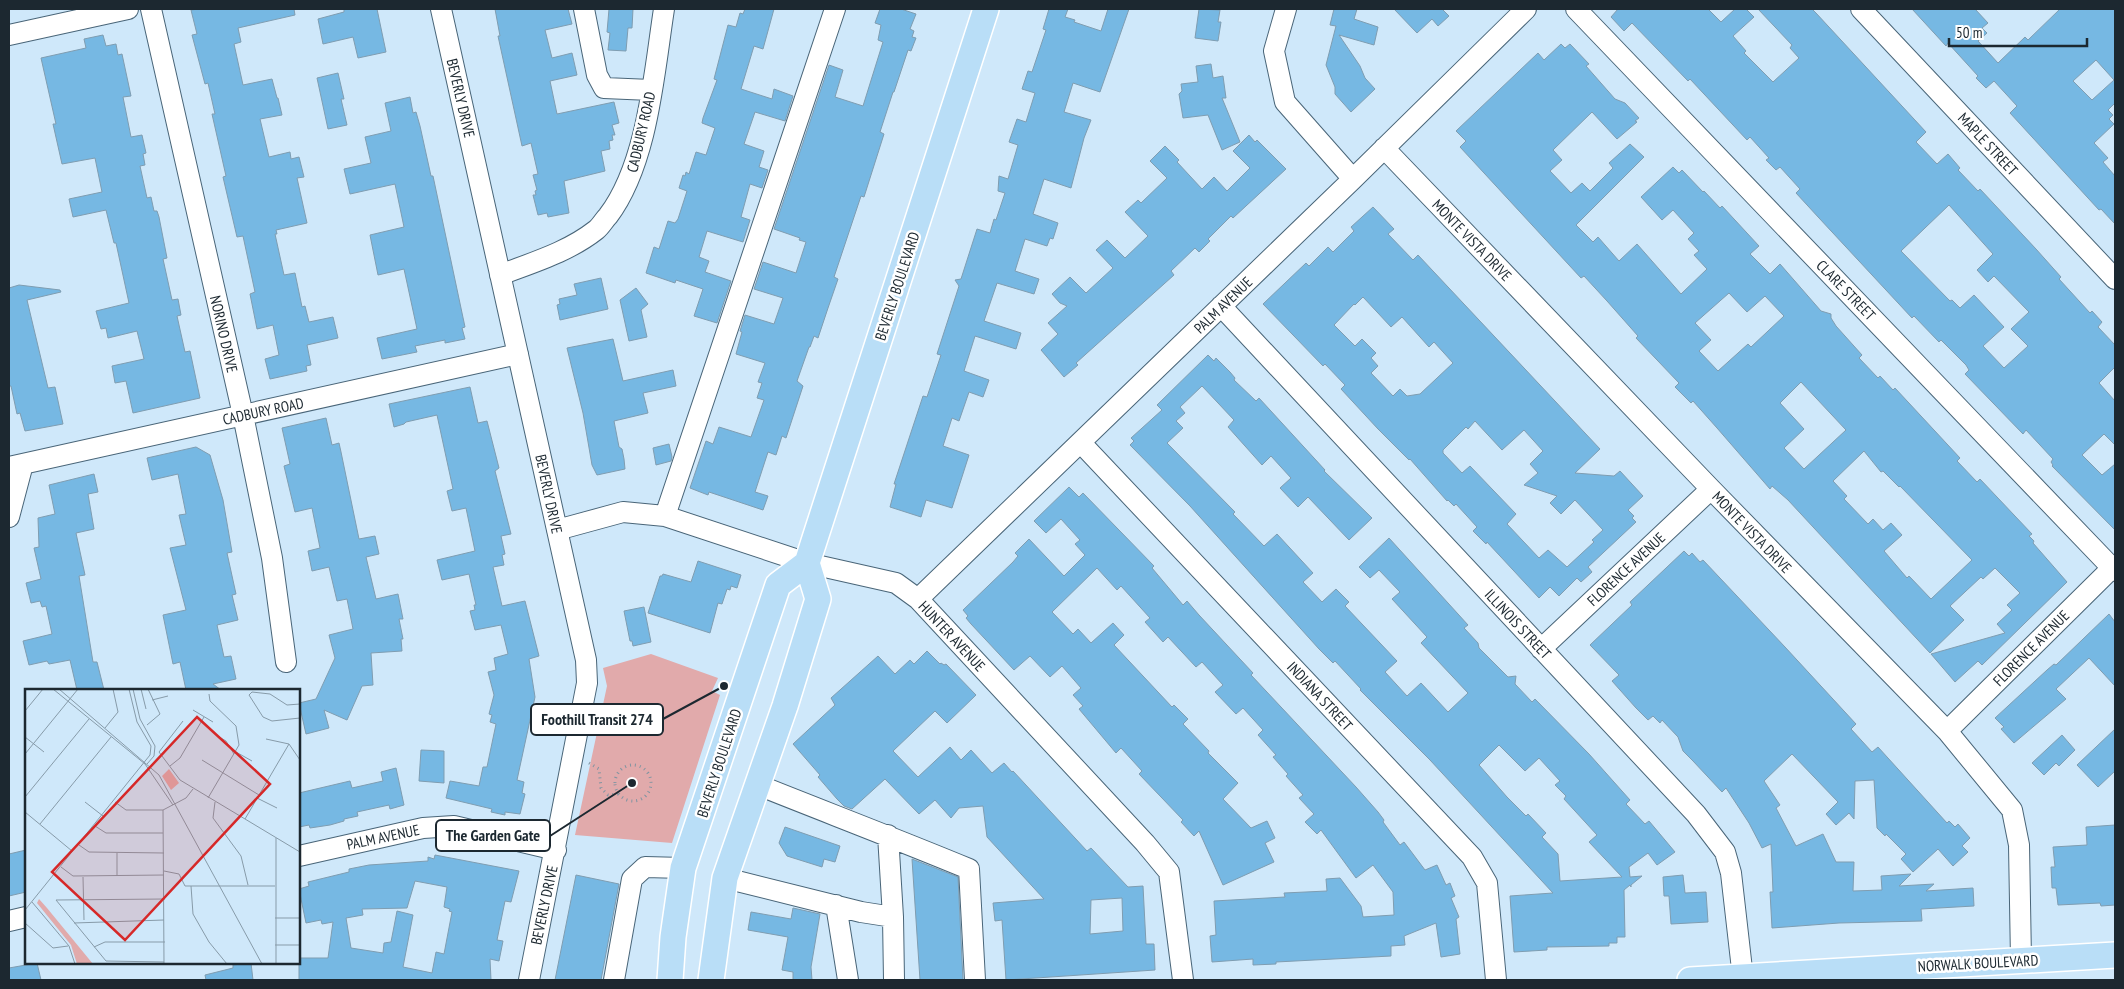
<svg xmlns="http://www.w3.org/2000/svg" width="2124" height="989" viewBox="0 0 2124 989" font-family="'PT Sans Narrow',sans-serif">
<rect width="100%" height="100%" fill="#cfe8fa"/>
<path fill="#e1aaab" d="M651 654 718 678 712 691 720 695 672 843 575 835 607 686 603 668Z"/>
<path fill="#76b8e3" stroke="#7f9db1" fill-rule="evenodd" d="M199 9H294L295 15 238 28 241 42 234 44 243 85 272 79 277 98H278L282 115 260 119 269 157 290 152 291 159 299 157 304 177 297 178 307 223 276 230 277 234H275L284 275 295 273 302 307 305 306 309 322 333 317 338 338 307 345 311 365 306 366 307 371 270 379 265 359 279 355 273 325 257 329 250 294 255 292 243 236 237 237 223 177 226 176 212 114H215L208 83 205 84 192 35 197 34 191 10Z
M344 9H377L386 52 358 58 353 37 323 44 318 19 344 12Z
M495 9H568L572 24 545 30 552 58 572 53 577 75 550 81 557 114 614 102 619 123 612 125 615 135H612L613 140 609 141 610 149 601 151 605 171 564 181 569 213 548 217 547 213 538 215 533 195H536L535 191 537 190 533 175 538 174 531 143 522 146 498 36H500Z
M609 9H633L632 28H628L626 51 608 50 610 33 607 32Z
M745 9H774L763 49 754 46 741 89 772 99 774 89 793 96 785 121 755 112 744 144 764 151 759 167 768 170 762 188 750 184 741 217 750 220 743 242 707 231 699 257 709 261 705 272 731 281 717 323 694 316 703 289 676 280 675 283 646 273 654 247 659 249 668 221 675 223 678 219 687 191 679 188 683 175 685 176 686 172 689 174 696 152 706 155 715 128 702 123 703 118 717 80 714 79 728 25 736 27 740 13 743 14Z
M880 9H901L916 14 910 29 914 31 912 37 916 38 911 51 908 50 894 92H893L880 132 884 134 864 197 861 196 834 277 838 279 828 308 818 338 814 336 810 347H809L797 381 803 386 786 438 782 436 776 455 768 452 755 492 768 496 763 510 709 492 708 495 690 488 706 441 713 444 719 427 751 437 764 400 757 398 762 383 758 382 765 363 736 354 742 332 740 331 745 315 774 324 783 298 754 289 763 262 796 273 806 242 799 240 800 238 774 229 829 65 843 70 835 97 863 106 883 42 878 40 881 25 875 23Z
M1049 9H1068L1065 17 1075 20 1074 22 1101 31 1108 9H1129L1100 92 1073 83 1064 112 1091 120 1084 138 1071 188 1044 179 1033 214 1058 223 1053 239 1050 238 1047 246 1025 239 1015 271 1039 279 1034 294 997 283 996 286 984 321 1021 333 1016 349 975 336 964 371 989 380 983 397 969 392 959 421 952 418 943 446 969 455 952 508 926 500 921 517 890 507 896 484H894L923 396 927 397 941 355 937 354 959 286 955 280 961 279 977 229 990 233 994 219 996 220 1005 193 998 191 999 176 1008 179 1018 145 1009 142 1017 119 1026 122 1035 93 1022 89 1028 71 1032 72 1046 30 1043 29Z
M1199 9 1220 10 1218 22H1221L1218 41 1195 38Z
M1334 9H1357L1354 19 1378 27 1374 45 1339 35 1360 66 1365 78 1375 89 1351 112 1335 94V87L1326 65 1336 26 1330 25Z
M1394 9H1442L1449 16 1438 26 1432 19 1417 33Z
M1618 9H1708L1721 22 1735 9H1746L1754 17 1733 36 1746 51 1744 53 1773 82 1799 58 1790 48 1792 45 1758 9H1812L1816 13 1926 132 1916 142 1937 164 1948 154 1960 168 1958 170 1978 191 1980 189 2036 249 2061 277 2059 279 2090 313 2092 311 2102 322 2098 327 2115 345V367L2099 383 2115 401V445L2104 434 2082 455 2102 475 2115 464V530L2052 466 2053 465 2051 462 2053 459 2026 430 2023 434 1965 374 1969 370 1966 365 1941 340 1939 342 1914 316 1912 318 1819 218 1796 193 1800 189 1780 167 1776 170 1766 160 1769 158 1750 137 1747 140 1690 79 1688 81 1632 23 1624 31 1611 17ZM1949 205 1993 254 1977 270 1988 282 1994 276 2029 312 2011 329 2028 346 2004 368 1983 346 2004 327 1974 295 1960 308 1952 300 1950 301 1901 251Z
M1912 9H1975L1988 23 1982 28 1987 33 1978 41 1998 63 2025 37 2028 40 2060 9H2115V103L2108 110 2113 115 2109 119 2114 124 2094 143 2108 158 2103 162 2115 176V224L2101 209 2099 210 2010 113 2017 106 1994 81 1986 88 1976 78 1978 76 1948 43 1946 46ZM2096 60 2114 80 2092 100 2073 81Z
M103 35 106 46 116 44 118 55 122 54 131 96 123 97 131 137 142 135 146 153 143 154 145 165 140 166 147 198 151 197 154 211H157L159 217 167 258 163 259 172 300 178 299 181 315 177 316 185 352 190 351 200 398 133 413 126 381 115 383 112 366 144 359 137 331 108 338 106 328 101 329 96 311 129 303 116 243H114L106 210 73 217 69 199 102 192 95 158 62 164 53 124H56L41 58 86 48 84 39Z
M1561 44 1565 48 1570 44 1589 64 1586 66 1615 99 1625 103 1639 118 1635 121 1637 122 1617 139 1592 112 1553 150 1562 160 1550 171 1571 193 1582 183 1590 191 1613 168 1609 163 1630 144 1644 157 1576 225 1593 242 1598 237 1619 261 1637 244 1681 294 1707 269 1694 255 1699 251 1688 239 1694 233 1673 210 1662 220 1641 197 1673 167 1679 173 1682 170 1703 192 1704 191 1720 208 1722 206 1759 246 1750 254 1770 274 1780 264 1821 311 1831 314V318L1836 326 1862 355 1859 358 1878 378 1880 376 1893 390 1895 388 1960 458 1957 461 1977 482 1980 479 2032 534 2029 536 2034 541 2033 543 2067 582 1982 665 1978 661 1955 682 1931 654 2005 633 1997 624 2012 610 2007 605 2020 593 1995 568 1983 579 1981 577 1950 606 1964 620 1930 653 1788 500 1772 486 1770 489 1717 428 1693 401 1691 403 1675 387 1679 383 1636 338 1638 336 1607 301 1584 276 1581 278 1460 147 1466 141 1456 131 1538 53 1544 60ZM1729 293 1747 312 1765 296 1784 316 1751 347 1748 344 1718 371 1699 351 1711 340 1695 323ZM1801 382 1846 430 1804 469 1784 448 1804 429 1780 403ZM1864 451 1881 472 1883 471 1899 487 1900 486 1972 560 1931 599 1909 576 1907 578 1884 551 1902 535 1891 523 1883 530 1873 519 1868 524 1844 499 1847 496 1833 481Z
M1211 64 1213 78 1223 76 1226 98H1222L1240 142 1222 150 1208 115 1183 118 1179 94 1182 91 1181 84 1198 82 1196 66Z
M338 73 344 99H341L347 125 328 129 317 78Z
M410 97 413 113 416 112 420 126 431 176H433L465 327 462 328 465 339 445 343V340L415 346 417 352 382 359 377 338 417 329 404 269 378 275 370 235 404 227 395 184 350 194 344 169 371 163 365 137 391 131 385 103Z
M1249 135 1255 142 1257 140 1286 169 1233 218 1231 216 1208 239 1210 241 1199 252 1195 248 1171 271 1174 275 1076 363 1078 365 1064 377 1041 350 1058 334 1048 323 1067 306 1060 303 1052 294 1070 277 1086 293 1113 268 1096 250 1107 240 1125 258 1148 236 1125 212 1138 200 1141 203 1167 178 1150 161 1165 146 1179 160 1177 162 1202 189 1214 177 1227 191 1250 168 1233 151Z
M1373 207 1394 229 1388 234 1413 260 1418 255 1600 449 1575 473 1614 476 1620 471 1643 496 1628 510 1634 516 1632 518 1636 522 1588 567 1592 572 1581 582 1577 578 1559 596 1550 587 1539 598 1487 542 1486 544 1473 531 1477 527 1456 504 1454 506 1448 500 1447 501 1410 459 1409 460 1378 429 1341 389 1345 385 1325 364 1323 366 1263 304 1306 263 1309 266 1328 247 1333 252 1354 231 1351 227ZM1363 297 1391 327 1402 317 1429 347 1434 342 1453 363 1420 394 1407 396 1400 389 1393 396 1371 373 1378 366 1371 358 1376 353 1362 339 1355 346 1334 325 1354 304 1355 305ZM1475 421 1502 450 1524 430 1543 451 1530 464 1538 473 1524 485 1557 496 1550 503 1561 514 1575 500 1603 530 1592 540 1594 542 1567 567 1548 550 1539 558 1507 524 1516 514 1470 466 1462 473 1443 453V450L1466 427 1468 429Z
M601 278 608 309 560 320 557 305 560 304 559 299 577 295 574 284Z
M19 285 60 290 61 292 27 300 48 388 55 387 63 424 25 431 20 413 17 414 11 386H9V288Z
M636 288 648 304 641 310 647 337 629 341 620 300Z
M613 339 623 381 673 370 676 386 643 393 648 413 614 421 619 447 622 449 624 459 625 469 597 475 592 465 583 413 567 348Z
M1208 355 1214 361 1216 358 1230 372 1235 378 1234 380 1256 401 1259 398 1325 470 1324 471 1372 518 1349 540 1308 497 1298 507 1280 488 1291 478 1271 456 1262 465 1228 427 1234 420 1202 386 1180 407 1185 413 1176 421 1183 428 1167 443 1235 512 1233 514 1264 546 1277 534 1313 573 1303 582 1322 602 1336 589 1349 602 1345 606 1397 661 1385 672 1407 696 1421 683 1448 712 1468 693 1421 643 1427 637 1392 599 1400 592 1379 570 1370 578 1359 567 1389 538 1468 625 1464 628 1478 643 1479 648 1508 677 1516 676 1515 684 1532 702 1535 699 1589 754 1630 800 1626 804 1645 824 1649 821 1675 852 1657 865 1648 853 1629 867 1630 877 1642 876 1631 885V887L1630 885 1624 890 1625 937H1617V943H1609V946L1547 947V950L1514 952 1510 896 1553 893 1430 760 1360 690 1361 689 1335 661 1333 663 1319 649 1190 506 1130 445 1134 441 1131 438 1162 410 1157 405ZM1499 745 1525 771 1539 758 1560 781 1555 785 1566 796 1564 799 1597 835 1589 842 1622 877 1560 881 1558 854 1542 837 1546 833 1528 814 1526 816 1507 797 1479 765Z
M470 387 478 423 487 421 499 468 495 471 511 534 501 536 505 554 502 555 504 565 493 567 502 606 525 601 539 656 529 659 535 697 517 780 524 782 522 793 525 794 520 814 505 812V815L491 812 492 809 446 798 450 781 479 786 483 767H487L496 724 490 722 492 715 489 714 494 695 488 672 496 670 494 658 508 654 501 625 475 630 470 611 475 610 474 605H476L469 574 442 580 437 560 475 551 466 508 452 511 447 491 453 489 437 415 406 422 404 424 394 427 389 404Z
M326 418 332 445 339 443 341 452 359 539 375 536 379 554 366 557 376 599 398 594 403 619H399L403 639H401L402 651 371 653 373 685 362 686 347 720 324 710 329 728 306 734 299 703 316 699 335 658 329 635 353 629 347 599 337 601 329 567 312 571 308 551 320 548 312 508 295 512 284 466 290 464 282 428Z
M669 444 672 457 671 461 656 465 653 448Z
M196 447 210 455 223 500 232 552 227 553 236 594 232 595 238 620 217 625 224 657 231 656 236 679 213 684 221 690H186L180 662 173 664 163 615 186 610 170 548 186 545 179 515 186 514 178 474 152 480 147 458Z
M94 474 98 492 88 494 94 529 76 533 85 575 79 576 93 662H97L104 690H77L70 660 49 664 47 661 29 665 23 641 52 634 46 606 42 607 40 601 31 603 26 583 41 579 34 548 39 547 38 518 55 514 49 485Z
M1069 487 1079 497 1083 493 1154 566 1152 568 1183 605 1187 601 1199 615 1253 673 1251 675 1356 787 1378 812 1384 820 1383 822 1400 845 1404 842 1425 870 1437 865 1446 885 1450 883 1455 896 1451 898 1459 917 1456 919 1460 954 1441 957 1436 923 1404 936 1405 945 1391 946V956L1276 962V964L1253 965V959L1212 962 1210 936 1216 935 1214 901 1285 897 1284 893 1327 891 1326 879 1340 878 1361 906 1363 917 1394 915 1393 892 1373 865 1356 878 1321 830 1317 834 1305 822 1314 814 1299 798 1303 795 1286 776 1288 774 1273 757 1276 755 1258 735 1263 730 1243 708 1236 714 1215 692 1223 685 1202 662 1196 667 1168 637 1163 642 1145 622 1150 618 1121 586 1117 590 1097 568 1052 612 1073 634 1078 629 1091 643 1113 623 1124 635 1114 645 1172 707 1174 705 1188 719 1183 724 1209 751 1208 753 1238 783 1223 799 1251 828 1267 821 1275 838 1265 843 1274 862 1223 885 1199 831 1194 836 1181 822 1183 820 1139 774 1142 771 1121 748 1116 753 1079 709 1083 706 1073 695 1081 688 1062 666 1050 677 1030 656 1014 670 971 624 966 618 968 616 963 610 1013 562 1018 556 1015 553 1029 539 1064 576 1085 555 1075 544 1080 540 1061 519 1046 533 1034 521Z
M1684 551 1689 556 1692 553 1700 562 1703 560 1785 647 1856 724 1851 729 1872 752 1878 747 1947 823 1949 821 1955 827 1958 824 1970 838 1962 846 1968 852 1953 866 1938 849 1913 872 1901 859 1906 854 1886 834 1885 836 1877 828 1874 780 1855 781 1854 819 1849 813 1836 825 1826 814 1838 802 1792 754 1764 781 1780 805 1776 808 1796 846 1823 834 1836 862H1854L1853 891 1882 890 1881 876 1911 874 1899 886 1934 884 1926 891 1973 888 1974 906 1921 909 1922 921 1839 923 1772 928 1770 892H1773L1771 844 1762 848 1749 823 1726 788 1722 792 1693 761 1683 751 1678 737 1662 720 1660 723 1653 716 1648 720 1636 708 1612 681 1619 675 1590 645 1632 605 1630 602Z
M698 561 741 575 737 588 731 586 730 590 727 589 722 604 718 603 710 633 648 613 660 576H662L663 574 691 582Z
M644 607 651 642 633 646 632 641H630L624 611Z
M2109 614 2115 622V686L2089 658 2056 689 2066 699 2014 743 2001 729 2004 727 1995 718 2047 670 2054 664 2056 665Z
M927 651 940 664 941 663 944 665 946 664 976 695 947 723 935 711 893 751 918 777 950 747 961 760 971 750 992 773 1004 763 1012 772 1013 771 1087 851 1091 848 1128 887 1143 886 1146 944H1154L1155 970 1006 980 1002 920 995 921 993 903 1044 899 987 837 983 806 959 808 951 818 935 800 919 814 885 779 852 809 844 806 837 799 818 777 820 775 793 744 835 705 831 698 878 656 895 674 910 660 914 664ZM1122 898 1123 931 1090 934 1091 900Z
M2115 729V771L2098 787 2077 765Z
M2062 735 2075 750 2059 766 2056 763 2044 775 2032 763Z
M421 750 444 751V783L419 781Z
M396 768 404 805 390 809 389 805 357 812 358 816 344 819V821L330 825 310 828 309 825 299 827V793L350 781 352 788 383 781 381 772Z
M2115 825V905L2101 906 2100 903 2058 905 2056 888H2052L2051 867H2055L2053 847 2087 845 2086 827Z
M785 827 840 846 835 862 824 859 822 867 787 856 779 843Z
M26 850V892L9 896V854Z
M435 855 519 871 511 902 505 901 497 940 503 941 499 961 490 959 491 980H299V958H328L333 922 322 924 321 920 306 923 299 889 309 886 308 882 349 872V869L369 865 428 861V857L434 859ZM415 881 447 887 444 907 450 909 449 911 452 912 444 954 436 952 432 973 403 967 413 915 397 911 391 942 384 943 383 953 351 948 346 918 363 915 362 909 407 908Z
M912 859 958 877 963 980H920Z
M576 875 619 884 601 980H555Z
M1683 875 1685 893 1706 892 1708 922 1671 924 1669 896H1664L1663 877Z
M793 908 820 914 811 967 812 980H793V972L782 970 788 937 748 930 751 912 791 919Z
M37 963 41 980H9V968Z
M251 963 253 980H206L205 975 233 968V965Z"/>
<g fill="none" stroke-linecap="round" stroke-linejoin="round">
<defs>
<path id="minor" d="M151 9 243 415 272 558 286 662
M441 9 586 660 587 683 529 980
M584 9 597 75 604 88 651 90
M1286 9 1274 51 1285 102 1353 179
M1576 9 2115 571
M1861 9 2115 279
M9 35 128 9
M1384 148 1711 489 1947 731 2012 810 2019 845 2021 960
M500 275C534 262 568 252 596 230 601 226 604 220 608 216 648 163 654 73 664 9
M1221 306 1696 814 1725 852 1731 873 1743 978
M1081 443 1472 857 1487 883 1496 980
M9 467 518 354
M665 516 835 9
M9 517 23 464
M557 530 623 512 665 516 807 563 896 583 918 599 1145 843 1169 872 1183 980
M918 599 1353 179 1526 9
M1541 649 1711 489
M1947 731 2115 565
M758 785C828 813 899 840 969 869L975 980
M888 835 893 917 894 980
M299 856 423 828 454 826 556 850
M725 878 861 912 893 917
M836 905 848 980
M9 921 26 917
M614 980 632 879 645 867 683 868"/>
<path id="major" d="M670 980 673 937 683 868 778 585 807 563 986 9
M711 980 725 878 785 706 818 599 807 563
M1690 980 2115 955"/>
</defs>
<use href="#minor" stroke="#496578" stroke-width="22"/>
<use href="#major" stroke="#fff" stroke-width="28"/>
<path stroke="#8094a1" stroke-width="3" stroke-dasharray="1 4" stroke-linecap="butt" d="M589 763 599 769 601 788 608 795 619 794
M615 783a18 18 0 1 1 36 0a18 18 0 1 1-36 0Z"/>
<use href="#minor" stroke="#fff" stroke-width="20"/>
<use href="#major" stroke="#b9def7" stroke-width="25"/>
</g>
<g text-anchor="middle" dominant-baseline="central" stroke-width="5" stroke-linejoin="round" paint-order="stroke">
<g font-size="15" fill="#1c2830" stroke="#fff">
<text transform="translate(461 98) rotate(77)">BEVERLY DRIVE</text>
<text transform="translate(641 132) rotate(-77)">CADBURY ROAD</text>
<text transform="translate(1988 144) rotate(47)">MAPLE STREET</text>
<text transform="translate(1472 240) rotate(46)">MONTE VISTA DRIVE</text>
<text transform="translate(897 286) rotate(-72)">BEVERLY BOULEVARD</text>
<text transform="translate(1846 290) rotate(46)">CLARE STREET</text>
<text transform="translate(1223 305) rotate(-44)">PALM AVENUE</text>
<text transform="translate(224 334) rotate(77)">NORINO DRIVE</text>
<text transform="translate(263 411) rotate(-12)">CADBURY ROAD</text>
<text transform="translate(549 494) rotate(78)">BEVERLY DRIVE</text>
<text transform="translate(1752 532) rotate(46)">MONTE VISTA DRIVE</text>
<text transform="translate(1626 569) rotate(-43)">FLORENCE AVENUE</text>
<text transform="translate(1518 624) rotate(47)">ILLINOIS STREET</text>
<text transform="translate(952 636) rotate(47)">HUNTER AVENUE</text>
<text transform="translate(2031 648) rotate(-45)">FLORENCE AVENUE</text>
<text transform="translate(1320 696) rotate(47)">INDIANA STREET</text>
<text transform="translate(719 763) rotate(-72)">BEVERLY BOULEVARD</text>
<text transform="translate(383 837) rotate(-12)">PALM AVENUE</text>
<text transform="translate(544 905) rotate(-78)">BEVERLY DRIVE</text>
<text transform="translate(1978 963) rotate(-3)">NORWALK BOULEVARD</text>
</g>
</g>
<g transform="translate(25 689)">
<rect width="275" height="275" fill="#cfe8fa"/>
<path d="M144 80 154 94 146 101 137 87ZM14 210 22 219 68 275H52L46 256 12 214Z" fill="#e1aaab"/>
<path fill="none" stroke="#879ba9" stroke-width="1" d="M28 0 120 75 148 116M34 0 134 86 237 275M108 0 115 30 130 57 129 67 122 75M116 0 121 20M127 11 143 7M275 15 262 16 245 5 227 3 224 6 238 28 247 32 275 29M168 21 188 33M0 22 18 0M158 32 134 63 155 91 275 163M122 36 135 25 123 0M80 39 93 23 88 0M191 46 201 52 209 65M0 48 19 63M241 50 264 55M264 55 275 71M211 63 227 72M0 65 53 0M177 71 234 106M145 77 155 69 179 28M0 108 64 30M183 109 214 56 211 37 185 12 184 5M232 109 252 119M60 113 78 127M90 113 101 121H138L161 109 168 100M190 113 188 129 216 167 223 196M138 121 139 275M0 123 47 162M220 130 264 55M15 135 86 48M70 137 81 144H138M54 156 64 163 139 164M92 164V187M36 178 48 187 139 186M139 182 154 185 160 197H250M58 188 59 231M166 197 168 225 184 253 202 275M31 211 81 272 139 273M31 211 140 210M7 213 44 257 50 275M0 221 125 66 126 57 112 33 104 0M250 229H275M0 234 28 259 43 257M49 234 139 231M250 256H275M69 258 80 253H140M251 275V149"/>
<path fill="#d62828" fill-opacity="0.15" stroke="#d62828" stroke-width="2.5" d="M172 28 245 95 100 251 27 183Z"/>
<rect width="275" height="275" fill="none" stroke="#1c2830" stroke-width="2.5"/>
</g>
<path fill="none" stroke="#1c2830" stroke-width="2" d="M724 686L663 719M632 783L550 836"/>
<g fill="#1c2830" stroke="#fff" stroke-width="2">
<circle cx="724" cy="686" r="5"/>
<circle cx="632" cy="783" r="5"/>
</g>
<g fill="#fff" stroke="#1c2830" stroke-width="2">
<rect x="531" y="704" width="132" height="31" rx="5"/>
<rect x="436" y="820" width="114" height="31" rx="5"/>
</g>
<g font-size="16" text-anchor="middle" font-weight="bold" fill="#1c2830">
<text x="597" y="725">Foothill Transit 274</text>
<text x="493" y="841">The Garden Gate</text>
</g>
<rect width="2124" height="989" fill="none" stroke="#1c2830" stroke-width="20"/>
<path d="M1949 38v8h138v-8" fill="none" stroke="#1c2830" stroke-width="2.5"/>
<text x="1956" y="38" font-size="15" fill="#1c2830" stroke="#ffffff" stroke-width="4" paint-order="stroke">50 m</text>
</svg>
